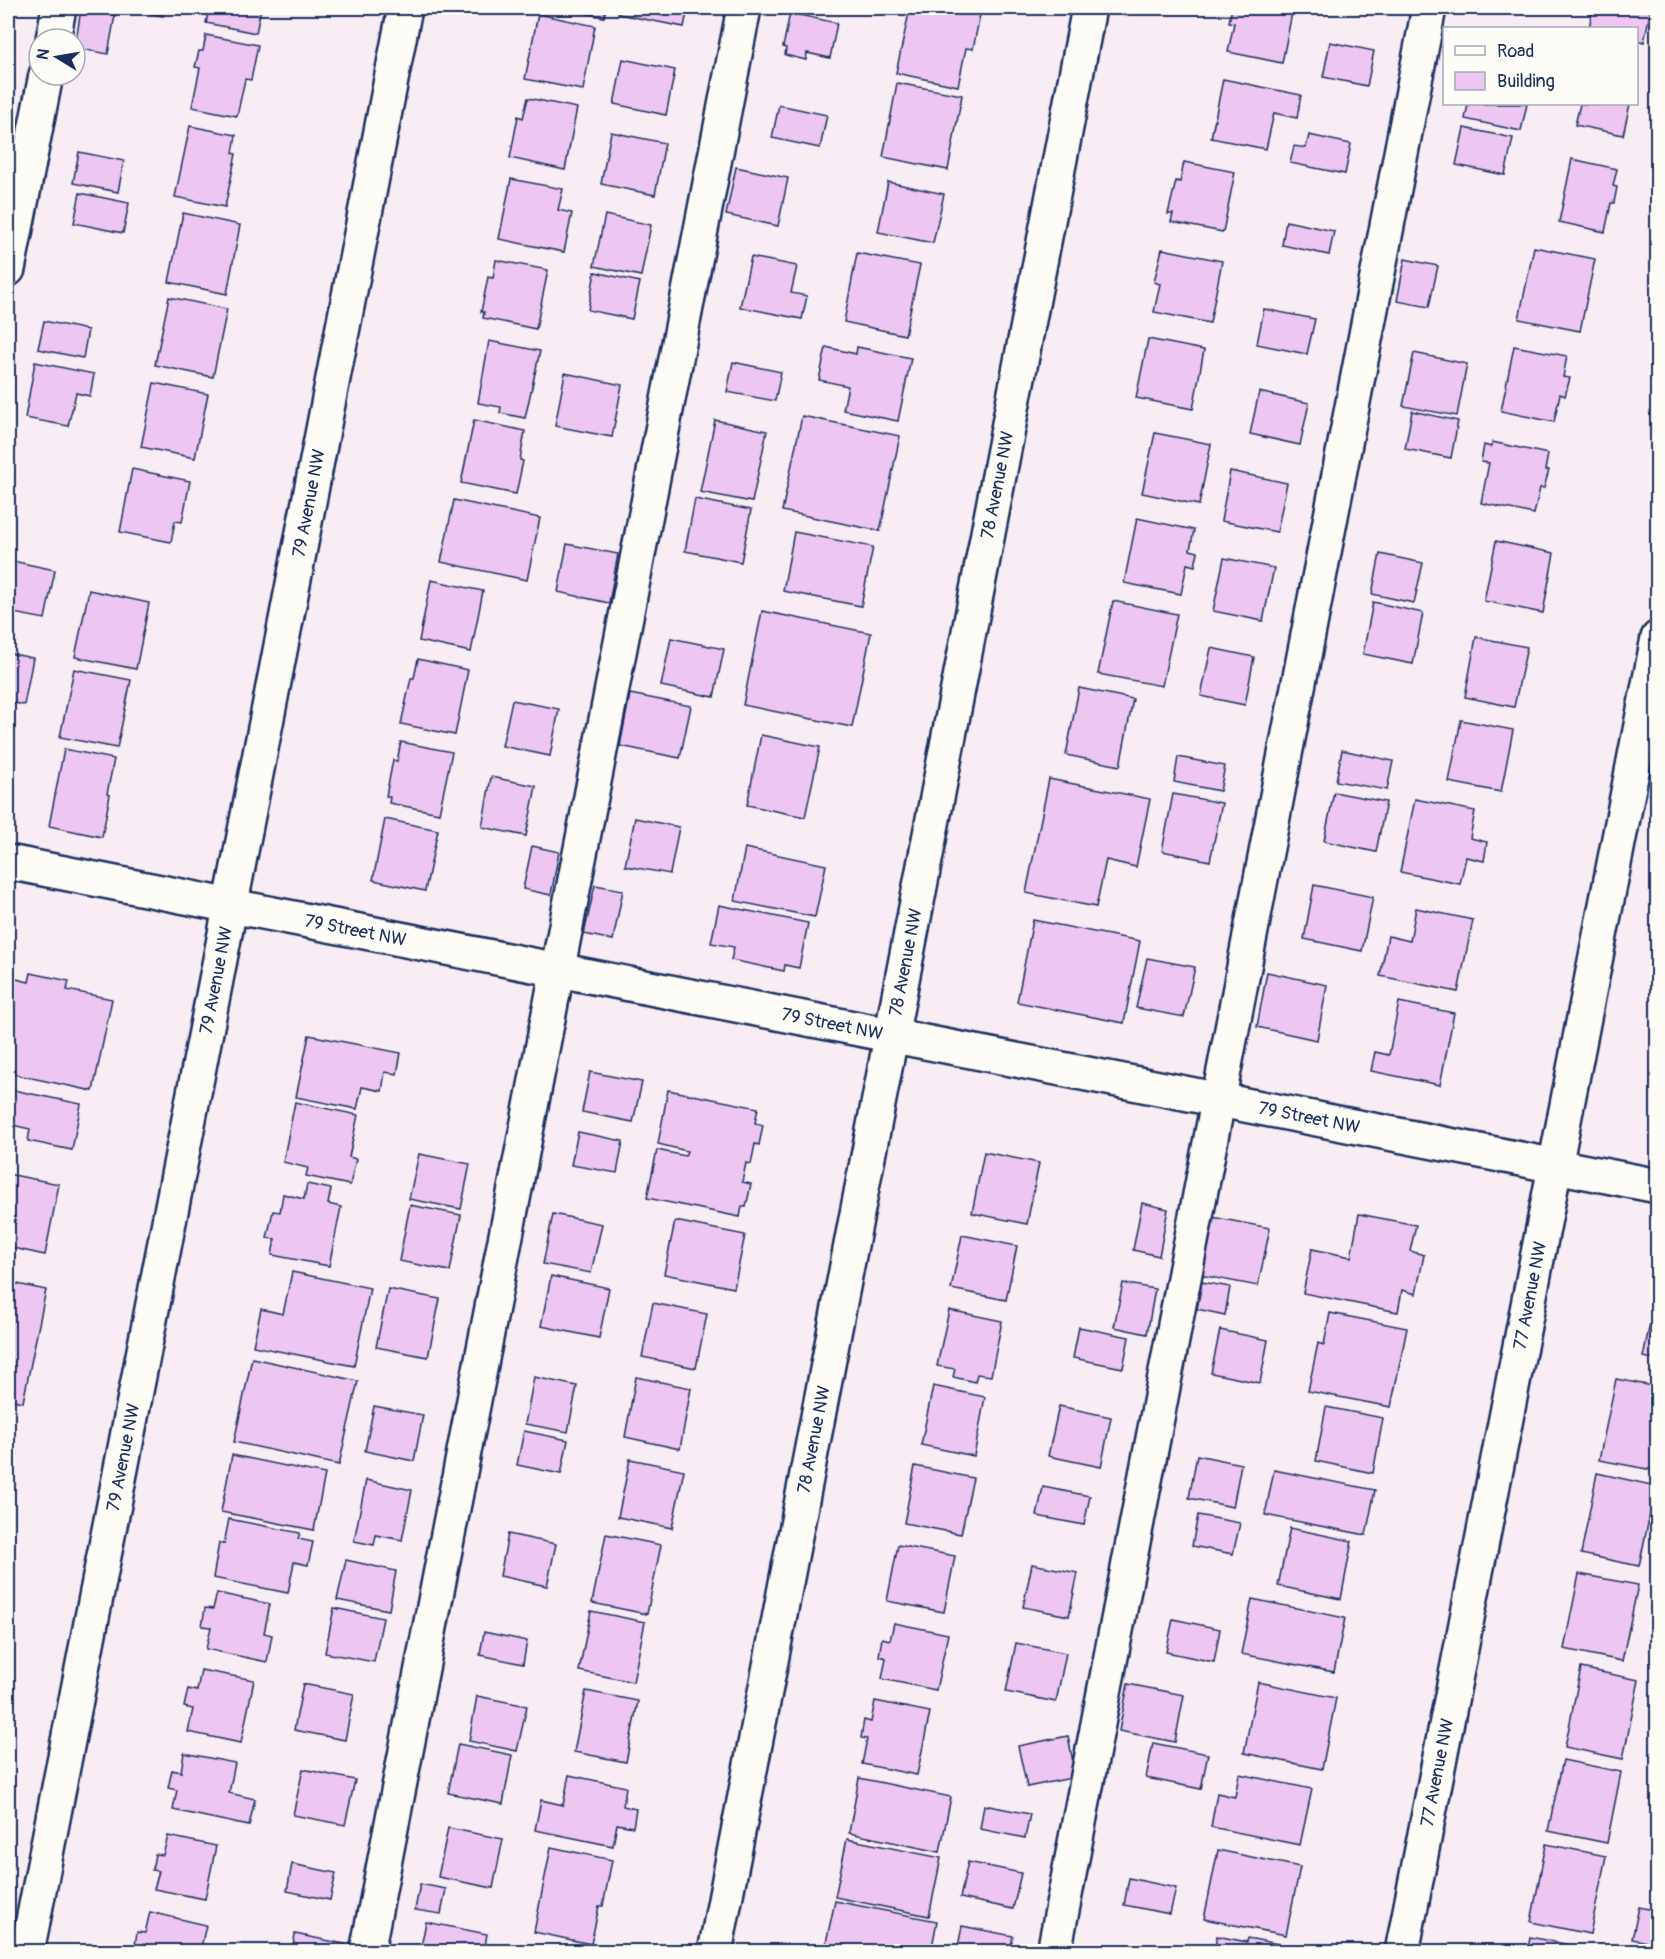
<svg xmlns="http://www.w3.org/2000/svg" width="1665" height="1959" viewBox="0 0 1665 1959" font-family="Pangolin,sans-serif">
<rect width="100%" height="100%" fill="#f8ecf5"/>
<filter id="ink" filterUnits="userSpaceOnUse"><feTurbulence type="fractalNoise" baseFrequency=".0167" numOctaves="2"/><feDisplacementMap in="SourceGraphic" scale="12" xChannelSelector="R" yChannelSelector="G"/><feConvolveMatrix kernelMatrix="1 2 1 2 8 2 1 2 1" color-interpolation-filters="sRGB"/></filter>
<g filter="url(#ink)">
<path fill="#edc7f1" stroke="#1b2f5e" stroke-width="1.5" d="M121 8H164L163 16Z
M209 8H261L256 33 206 23Z
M558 8H606L604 17Z
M619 8H688L684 27 618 14Z
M910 8 981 10 973 49 966 48 958 86 896 73Z
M1232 8H1293L1282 63 1228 52 1234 23 1229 22Z
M1593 8H1651L1644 42 1636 40V28H1589Z
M81 9 115 15 108 54 75 48Z
M790 13 837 23 830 58 807 53 806 60 785 55 786 48 783 47Z
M538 14 595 26 583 90 525 79Z
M206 35 258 45 251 80 245 79 237 116 192 107 200 68 195 67 199 51H203Z
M1330 42 1374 51 1367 86 1323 77Z
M623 59 675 70 666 115 614 104Z
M1223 79 1301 95 1297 118 1274 113 1266 149 1211 138Z
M897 83 962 95 948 170 883 157Z
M528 98 577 108 565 170 510 158 518 116 523 118Z
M1468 104H1527L1521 131 1465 119Z
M1580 104H1630L1623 135 1575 125Z
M779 105 827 115 820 148 772 138Z
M190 126 236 135 233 153 236 154 225 207 175 197Z
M1464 128 1513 138 1505 175 1456 165Z
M611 132 665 143 655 195 601 184Z
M1309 135 1351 144 1345 174 1290 163 1294 146 1306 148Z
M79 152 124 161 118 192 73 183Z
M1572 159 1617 169 1613 186 1617 187 1614 203H1611L1605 232 1559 222Z
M1184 162 1235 172 1223 232 1171 222 1173 214H1168L1176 181 1180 182Z
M736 167 788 178 778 226 726 215Z
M511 179 563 189 558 210 572 213 564 252 499 239Z
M888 182 944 194 933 243 878 232Z
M80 193 129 203 123 233 74 223Z
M183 213 240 225 227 294 169 282Z
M605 215 651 225 641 276 594 266Z
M1286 221 1334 231 1329 255 1282 245Z
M1534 247 1595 259 1580 331 1519 319Z
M1162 249 1222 261 1210 323 1154 312 1160 284 1154 282Z
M857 253 920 265 905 335 844 322Z
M751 257 797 266 791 293 807 296 802 319 740 307Z
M1405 259 1438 266 1429 307 1397 301Z
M496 260 548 270 536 329 483 318 484 312H481L488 277 493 278Z
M595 272 640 282 632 319 588 310Z
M169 297 227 309 213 377 155 365Z
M1264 309 1315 319 1307 354 1257 344Z
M44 321 88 330 83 358 38 349Z
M1148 339 1204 350 1193 409 1136 398Z
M489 341 540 351 525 418 500 413 501 407 478 403Z
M1514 346 1567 356 1563 377 1570 378 1565 396 1560 394 1554 422 1501 411Z
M826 347 856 354 857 347 911 358 898 421 843 410 848 386 819 380Z
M1414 353 1467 364 1457 416 1403 406Z
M35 362 94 374 90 396 76 393 68 426 25 418Z
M733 362 781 372 775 401 727 392Z
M565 373 622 385 612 437 555 426Z
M154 383 208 394 195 458 141 447Z
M1259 392 1309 403 1300 445 1250 434Z
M1412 411 1458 421 1451 458 1405 449Z
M802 416 900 436 880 531 782 511Z
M474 420 525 431 520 460 523 461 516 494 461 483Z
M715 420 767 431 752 502 700 492Z
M1155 433 1211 444 1199 505 1142 493Z
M1492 442 1548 454 1545 470H1549L1544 488H1540L1534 514 1481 503 1489 463 1481 462 1484 445 1491 447Z
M132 469 190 481 182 522 175 521 171 542 120 532Z
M1230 471 1287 483 1277 532 1221 521Z
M695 499 751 510 741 562 685 551Z
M454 500 540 518 527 580 441 562Z
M1137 518 1194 530 1190 550 1198 552 1195 566 1187 564 1181 594 1124 583Z
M794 532 873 547 861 606 783 591Z
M1496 541 1554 553 1543 613 1484 601Z
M567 544 618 554 609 603 558 592Z
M1380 554 1423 563 1414 603 1372 594Z
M1224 558 1274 568 1263 621 1213 611Z
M8 560 55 570 45 619 8 612Z
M431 580 483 591 471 652 419 641Z
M89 590 149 603 136 669 75 657Z
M1113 601 1177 614 1162 686 1098 674Z
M1373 602 1423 613 1413 664 1363 654Z
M762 611 871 633 852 727 743 705Z
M1476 637 1527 647 1514 707 1465 697Z
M671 638 724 649 714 697 661 686Z
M1211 648 1254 657 1245 705 1201 696Z
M8 653 33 658 24 705 8 702Z
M418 659 468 670 455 735 401 724 411 678H414Z
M74 669 131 680 117 748 60 737Z
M1079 688 1133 699 1120 766 1066 755Z
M630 694 691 706 680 758 620 746Z
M512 700 559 709 550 756 502 746Z
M1461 720 1513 730 1501 792 1449 782Z
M761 735 820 747 805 817 747 805Z
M401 742 452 752 439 813 389 803 390 797 386 796 393 760 397 761Z
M64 749 114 759 107 794 110 795 102 837 49 826Z
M1342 750 1393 761 1387 790 1336 781Z
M1178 757 1225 766 1220 791 1174 782Z
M8 771 14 772 8 803Z
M491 777 536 786 526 836 482 827Z
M1049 779 1150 799 1136 867 1106 860 1096 907 1026 893Z
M1334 792 1386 802 1376 852 1324 841Z
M1173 794 1222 803 1210 861 1162 851Z
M1415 799 1475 811 1470 838 1487 842 1484 861 1466 857 1460 884 1400 872Z
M635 818 679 827 670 874 625 866Z
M385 819 438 830 425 891 373 880Z
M532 846 559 852 551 895 523 889Z
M745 848 826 865 815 917 735 901Z
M595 885 623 890 613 940 584 934Z
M1314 885 1373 897 1362 951 1304 939Z
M719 905 808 923 799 968 785 965 784 971 731 960 734 947 711 943Z
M1416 908 1473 920 1458 992 1380 976 1388 936 1410 941Z
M1033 920 1140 941 1124 1023 1017 1002Z
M1147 958 1195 967 1184 1017 1136 1008Z
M1267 972 1327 985 1317 1040 1257 1027Z
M31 973 69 981 67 990 112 999 93 1091 8 1073V977L29 982Z
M1399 1002 1454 1013 1440 1085 1371 1071 1375 1052 1389 1055Z
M309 1035 401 1053 397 1074 385 1072 382 1091 362 1087 357 1109 296 1097Z
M590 1072 642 1082 633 1122 582 1112Z
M13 1090 81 1104 72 1150 28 1141 30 1129 8 1124Z
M668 1090 758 1108 755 1123 763 1125 759 1145 755 1144 751 1164 746 1163 742 1182 751 1184 746 1207 742 1206 740 1217 647 1198 657 1150 685 1156 687 1151 658 1144Z
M295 1102 358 1115 349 1157 356 1159 350 1185 306 1176 308 1168 283 1162Z
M578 1132 623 1141 617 1173 571 1165Z
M984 1152 1039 1163 1027 1224 972 1213Z
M419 1154 470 1164 461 1209 409 1199Z
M8 1174 59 1184 45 1255 8 1247Z
M307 1184 331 1189 328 1204 341 1207 329 1266 272 1255 275 1239 267 1238 273 1211 280 1212 283 1194 304 1199Z
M1142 1203 1168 1209 1159 1256 1133 1250Z
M410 1205 461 1215 450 1271 399 1261Z
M553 1214 602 1224 591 1273 543 1264Z
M1359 1214 1416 1225 1410 1251 1424 1255 1416 1294 1402 1290 1398 1312 1303 1293 1312 1249 1351 1257Z
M1212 1217 1270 1228 1258 1286 1200 1275Z
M675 1221 745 1235 734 1288 664 1274Z
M962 1235 1017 1246 1006 1300 951 1289Z
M292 1272 370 1288 354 1366 253 1346 261 1309 283 1314Z
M551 1276 609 1288 599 1338 541 1326Z
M8 1282 46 1290 23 1402 8 1399Z
M1202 1282 1230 1287 1225 1315 1197 1309Z
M1123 1283 1155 1289 1147 1334 1114 1327Z
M388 1289 440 1299 428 1357 376 1347Z
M653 1303 707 1314 696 1368 642 1357Z
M1654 1304 1658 1305V1360L1643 1357Z
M949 1310 1002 1321 991 1376 977 1374 975 1382 953 1377 955 1369 937 1366Z
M1330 1313 1407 1328 1391 1407 1308 1391 1318 1343 1324 1345Z
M1079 1327 1129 1337 1123 1368 1073 1358Z
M1220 1330 1268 1340 1260 1383 1211 1373Z
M252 1358 358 1381 339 1465 234 1442Z
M534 1377 577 1386 568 1432 525 1424Z
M636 1377 691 1388 680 1449 625 1437Z
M1616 1379 1658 1387V1471L1599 1460Z
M933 1386 985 1397 974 1456 921 1445Z
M374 1406 423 1415 414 1461 365 1451Z
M1059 1406 1111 1417 1101 1467 1048 1456Z
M1326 1407 1383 1418 1373 1473 1316 1461Z
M524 1431 568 1440 561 1474 517 1465Z
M232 1455 325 1474 314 1530 221 1512Z
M1197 1455 1241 1464 1233 1507 1189 1498Z
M630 1459 684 1470 672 1528 618 1517Z
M915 1466 973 1478 961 1534 904 1523Z
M1274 1470 1375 1490 1366 1535 1265 1515Z
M1597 1473 1656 1486 1639 1566 1581 1554Z
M366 1480 412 1490 402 1540 376 1535 374 1545 354 1541Z
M1043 1487 1090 1496 1084 1525 1037 1516Z
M1198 1515 1240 1523 1233 1554 1192 1546Z
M229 1519 300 1533 298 1539 313 1542 308 1565 294 1562 288 1593 213 1578 219 1543 224 1544Z
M1290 1528 1352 1541 1341 1599 1278 1586Z
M508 1534 556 1544 547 1586 500 1576Z
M606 1534 661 1545 647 1614 592 1603Z
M898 1545 955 1556 944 1612 887 1601Z
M346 1560 396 1571 389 1610 337 1600Z
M1032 1564 1078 1573 1069 1616 1023 1607Z
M1579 1574 1638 1585 1622 1661 1564 1649Z
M217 1593 270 1604 264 1633 272 1635 267 1662 206 1649 211 1627 202 1626 205 1608 213 1609Z
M1252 1599 1345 1618 1334 1672 1241 1654Z
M334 1608 383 1618 374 1662 325 1653Z
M591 1611 645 1622 633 1682 579 1671Z
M1173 1619 1220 1629 1214 1662 1166 1652Z
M894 1623 948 1634 936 1690 882 1679 886 1658 879 1656 882 1638 890 1640Z
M484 1632 527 1641 523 1664 480 1655Z
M1016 1643 1066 1653 1056 1702 1006 1692Z
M1581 1668 1639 1680 1623 1759 1565 1747Z
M201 1670 254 1680 241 1743 188 1732 193 1709 184 1707 188 1689 197 1691Z
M1258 1682 1336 1698 1322 1769 1244 1753Z
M303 1684 354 1694 345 1740 294 1730Z
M1128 1684 1184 1695 1175 1742 1119 1731Z
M586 1691 638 1701 626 1762 574 1752Z
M477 1696 527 1706 517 1751 469 1741Z
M875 1701 930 1712 917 1775 862 1764 867 1739 861 1738 864 1720 871 1722Z
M1068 1736 1076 1777 1027 1787 1018 1746Z
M1153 1743 1208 1754 1201 1789 1146 1778Z
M458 1744 512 1755 503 1804 448 1793Z
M184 1753 235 1763 229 1793 255 1799 249 1826 173 1810 177 1790 168 1788 172 1770 181 1772Z
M1563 1760 1621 1772 1607 1843 1548 1831Z
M303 1769 355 1780 345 1825 293 1815Z
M1239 1774 1312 1789 1300 1845 1211 1827 1217 1793 1235 1797Z
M569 1775 626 1787 623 1806 636 1809 633 1827 617 1824 613 1846 535 1830 541 1800 563 1805Z
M859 1778 951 1797 940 1852 849 1833Z
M984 1805 1030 1814 1025 1838 980 1829Z
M448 1828 503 1839 493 1888 438 1877Z
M168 1836 216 1846 205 1899 154 1889 159 1871 152 1870 155 1854 163 1855Z
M1658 1836V1858L1653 1857Z
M847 1839 941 1858 929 1916 835 1897Z
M1546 1844 1606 1856 1590 1934 1531 1922Z
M551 1847 612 1860 603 1906H599L591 1944 534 1932Z
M1218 1850 1300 1867 1286 1935 1204 1919Z
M968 1862 1021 1873 1013 1909 960 1898Z
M292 1864 336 1873 330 1900 287 1891Z
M1129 1878 1176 1888 1170 1914 1124 1905Z
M420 1884 446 1889 441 1914 415 1910Z
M835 1901 937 1921 931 1952H824Z
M1639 1907 1658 1911V1944L1632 1939Z
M150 1912 206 1925 200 1952H134L137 1932 145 1933Z
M426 1922 487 1934 484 1952H420Z
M962 1926 1013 1936 1010 1952H957Z
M295 1934 345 1944 344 1952H292Z
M1217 1936 1247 1942 1248 1938 1305 1949 1304 1952H1214Z
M1530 1937 1585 1948V1952H1527Z"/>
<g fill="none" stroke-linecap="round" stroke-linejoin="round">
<defs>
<g id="minor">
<path d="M53 39 59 8"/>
<path d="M8 269 46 75"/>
<path id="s1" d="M8 862 1658 1186"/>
<path id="s2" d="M27 1952 405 8"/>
<path d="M367 1952 744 8"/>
<path id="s3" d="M715 1952 1089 8"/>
<path d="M1054 1952 1429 8"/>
<path id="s4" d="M1402 1952 1658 638"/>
</g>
</defs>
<use href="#minor" stroke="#1b2f5e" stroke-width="38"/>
<use href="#minor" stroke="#fdfcf7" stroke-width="33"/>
</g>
</g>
<g text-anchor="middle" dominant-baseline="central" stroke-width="4.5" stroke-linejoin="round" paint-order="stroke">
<g font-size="18" fill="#1b2f5e" stroke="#fdfcf7">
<text stroke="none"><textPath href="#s3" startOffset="1494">78 Avenue NW</textPath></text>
<text stroke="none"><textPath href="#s2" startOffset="1476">79 Avenue NW</textPath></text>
<text stroke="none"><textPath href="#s1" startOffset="354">79 Street NW</textPath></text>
<text stroke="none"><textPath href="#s3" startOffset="1008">78 Avenue NW</textPath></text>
<text stroke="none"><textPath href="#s2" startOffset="990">79 Avenue NW</textPath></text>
<text stroke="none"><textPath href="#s1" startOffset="840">79 Street NW</textPath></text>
<text stroke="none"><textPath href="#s1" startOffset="1326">79 Street NW</textPath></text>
<text stroke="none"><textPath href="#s4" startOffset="669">77 Avenue NW</textPath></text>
<text stroke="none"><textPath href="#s3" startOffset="522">78 Avenue NW</textPath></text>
<text stroke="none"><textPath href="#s2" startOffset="504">79 Avenue NW</textPath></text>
<text stroke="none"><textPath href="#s4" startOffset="183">77 Avenue NW</textPath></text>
</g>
</g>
<rect width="1665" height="1959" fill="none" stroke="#fdfcf7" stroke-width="30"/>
<rect x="15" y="15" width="1635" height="1929" fill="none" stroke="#1b2f5e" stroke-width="2" filter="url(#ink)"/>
<rect x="1443" y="27" width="195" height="78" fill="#fdfcf7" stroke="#a3aaba" stroke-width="1.5"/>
<rect x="1455" y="46" width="30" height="9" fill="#fdfcf7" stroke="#a3aaba" stroke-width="1.5"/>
<text x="1497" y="57" font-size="18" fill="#1b2f5e">Road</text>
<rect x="1455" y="72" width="30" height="18" fill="#edc7f1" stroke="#a3aaba" stroke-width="1.5"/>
<text x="1497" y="87" font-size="18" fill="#1b2f5e">Building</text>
<g transform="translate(57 57) rotate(281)"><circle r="28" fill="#fdfcf7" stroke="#a3aaba" stroke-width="1.5"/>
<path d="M0-4.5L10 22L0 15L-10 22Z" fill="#1b2f5e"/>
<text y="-9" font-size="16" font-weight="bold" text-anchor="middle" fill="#1b2f5e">N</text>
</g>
</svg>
